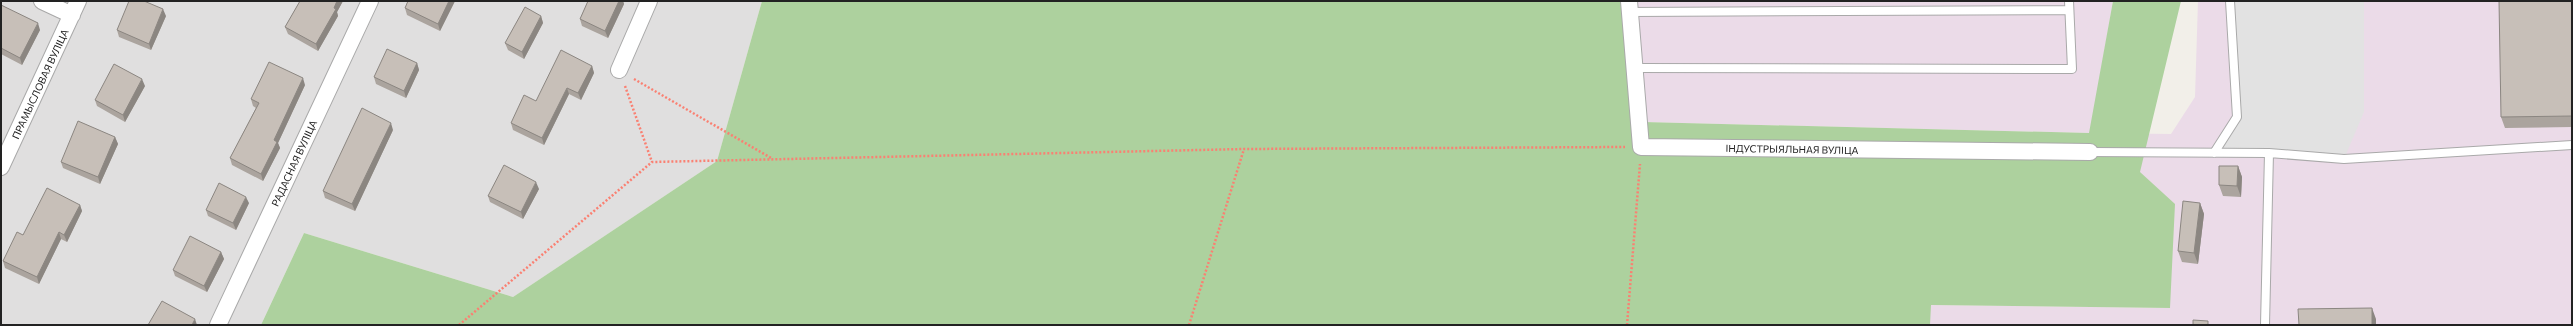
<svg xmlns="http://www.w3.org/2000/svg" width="2573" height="326" viewBox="0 0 2573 326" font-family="Commissioner,sans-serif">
<rect width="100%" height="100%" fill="#f2efe9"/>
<path fill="#e0dfdf" d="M1 1H762L717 161 513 297 304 233 261 325H1Z"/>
<path fill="#ebdbe8" d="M1630 1H2113L2090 133 2171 134 2195 97 2198 1H2572V325H1930V305L2170 308 2089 133 1643 122Z"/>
<path fill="#add19e" d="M762 1H1630L1643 122 2089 133 2113 1H2181L2140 172 2175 204 2170 308 1931 305 1930 325H261L304 233 513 297 717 161Z"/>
<path fill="#e2e2e2" d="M2230 1H2364V112L2344 159 2214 153 2237 117Z"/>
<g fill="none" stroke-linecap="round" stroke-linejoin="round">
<defs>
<path id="service" d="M1630 12 2069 10
M1635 68 2072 69 2069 1
M2090 152 2269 153 2344 159 2572 145
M2214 153 2237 117 2230 1
M2265 325 2269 153"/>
<path id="minor" d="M42 1 72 15
M1629 1 1641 147 2090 152
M619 70 649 1
M1 167 78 1
M218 325 370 1"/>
</defs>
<use href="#service" stroke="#a9a9a9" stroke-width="10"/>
<use href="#minor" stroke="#a9a9a9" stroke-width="18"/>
<path stroke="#fa8072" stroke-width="2.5" stroke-dasharray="2 2" stroke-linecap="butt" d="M634 79 771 158
M625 86 652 162
M459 325 652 162 1244 149 1625 147
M1189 325 1244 149
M1627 325 1640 164"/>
<use href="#service" stroke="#fff" stroke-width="8"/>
<use href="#minor" stroke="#fff" stroke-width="16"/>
</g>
<path fill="#aba49e" d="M300 1H343L337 12 338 16 318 51 288 34 285 27Z
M408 1H455L440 31 407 15 405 8Z
M588 1H623L624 4 608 38 582 26 580 19Z
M2572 1V127L2505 128 2501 117Z
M1 5 40 30 22 65 1 54Z
M166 16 151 50 119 37 117 30Z
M541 16 543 23 524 59 508 50 505 43Z
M417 63 419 70 406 98 376 84 374 77Z
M592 66 594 73 581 100 569 94 544 145 513 130 511 123 536 101Z
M305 85 278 143 280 148 263 181 232 165 230 158 256 108 253 106 251 99Z
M145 86 125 122 97 106 95 100Z
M393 130 355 211 325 198 323 191Z
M115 137 118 144 100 184 63 168 61 162Z
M2238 166 2242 177 2241 197 2223 196 2219 185Z
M539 189 523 219 490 202 488 196Z
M249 203 236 230 208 216 206 210Z
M2200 203 2204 214 2198 264 2182 262 2178 251Z
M80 205 82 211 67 242 61 239 39 284 5 268 3 261 23 235Z
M221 252 224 259 207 292 175 276 173 270Z"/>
<path fill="#8b8681" d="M337 1H343L337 12 338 16 318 51 316 44Z
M449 1H455L440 31 438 24Z
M619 1H623L624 4 608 38 605 31Z
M163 9 166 16 151 50 149 44Z
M541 16 543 23 524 59 522 52Z
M38 23 40 30 22 65 20 58Z
M417 63 419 70 406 98 404 91Z
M592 66 594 73 581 100 578 93Z
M303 78 305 85 278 143 280 148 263 181 261 174 274 140Z
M142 79 145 86 125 122 123 115Z
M567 88 569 94 544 145 542 138Z
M391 123 393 130 355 211 352 204Z
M115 137 118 144 100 184 98 177Z
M2238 166 2242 177 2241 197 2237 186Z
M536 182 539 189 523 219 521 212Z
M246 197 249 203 236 230 233 223Z
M2200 203 2204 214 2198 264 2194 253Z
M80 205 82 211 67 242 64 235Z
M59 232 61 239 39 284 37 277Z
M221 252 224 259 207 292 204 286Z
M2372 308 2376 319V325H2372Z
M195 319 197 325H192Z"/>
<path fill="#c7bfb8" stroke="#8b8681" d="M129 1H144L163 9 149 44 117 30Z
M300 1H337L334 8 336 9 316 44 285 27Z
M408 1H449L438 24 405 8Z
M588 1H619L605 31 580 19Z
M2499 1H2572V116L2501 117Z
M1 5 38 23 20 58 1 48Z
M525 7 541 16 522 52 505 43Z
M387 49 417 63 404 91 374 77Z
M561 50 592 66 578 93 567 88 542 138 511 123 524 95 536 101Z
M269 62 303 78 274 140 277 142 261 174 230 158 259 103 251 99Z
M114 64 142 79 123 115 95 100Z
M362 108 391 123 352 204 323 191Z
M78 121 115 137 98 177 61 162Z
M504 165 536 182 521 212 488 196Z
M2219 166H2238L2237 186 2219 185Z
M219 183 246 197 233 223 206 210Z
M47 188 80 205 64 235 59 232 37 277 3 261 17 232 23 235Z
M2183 201 2200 203 2194 253 2178 251Z
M190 236 221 252 204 286 173 270Z
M162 301 195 319 192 325H148Z
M2372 308V325H2299L2298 309Z
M2193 320 2208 321V325H2193Z"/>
<g text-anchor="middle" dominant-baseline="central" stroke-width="3" stroke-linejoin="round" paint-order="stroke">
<g font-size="10" fill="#222" stroke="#fff">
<text transform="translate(40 84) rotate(-65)">ПРАМЫСЛОВАЯ ВУЛІЦА</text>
<text transform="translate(1792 149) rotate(1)">ІНДУСТРЫЯЛЬНАЯ ВУЛІЦА</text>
<text transform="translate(294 163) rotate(-65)">РАДАСНАЯ ВУЛІЦА</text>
</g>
</g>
<rect width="2573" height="326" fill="none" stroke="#222222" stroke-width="4"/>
</svg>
